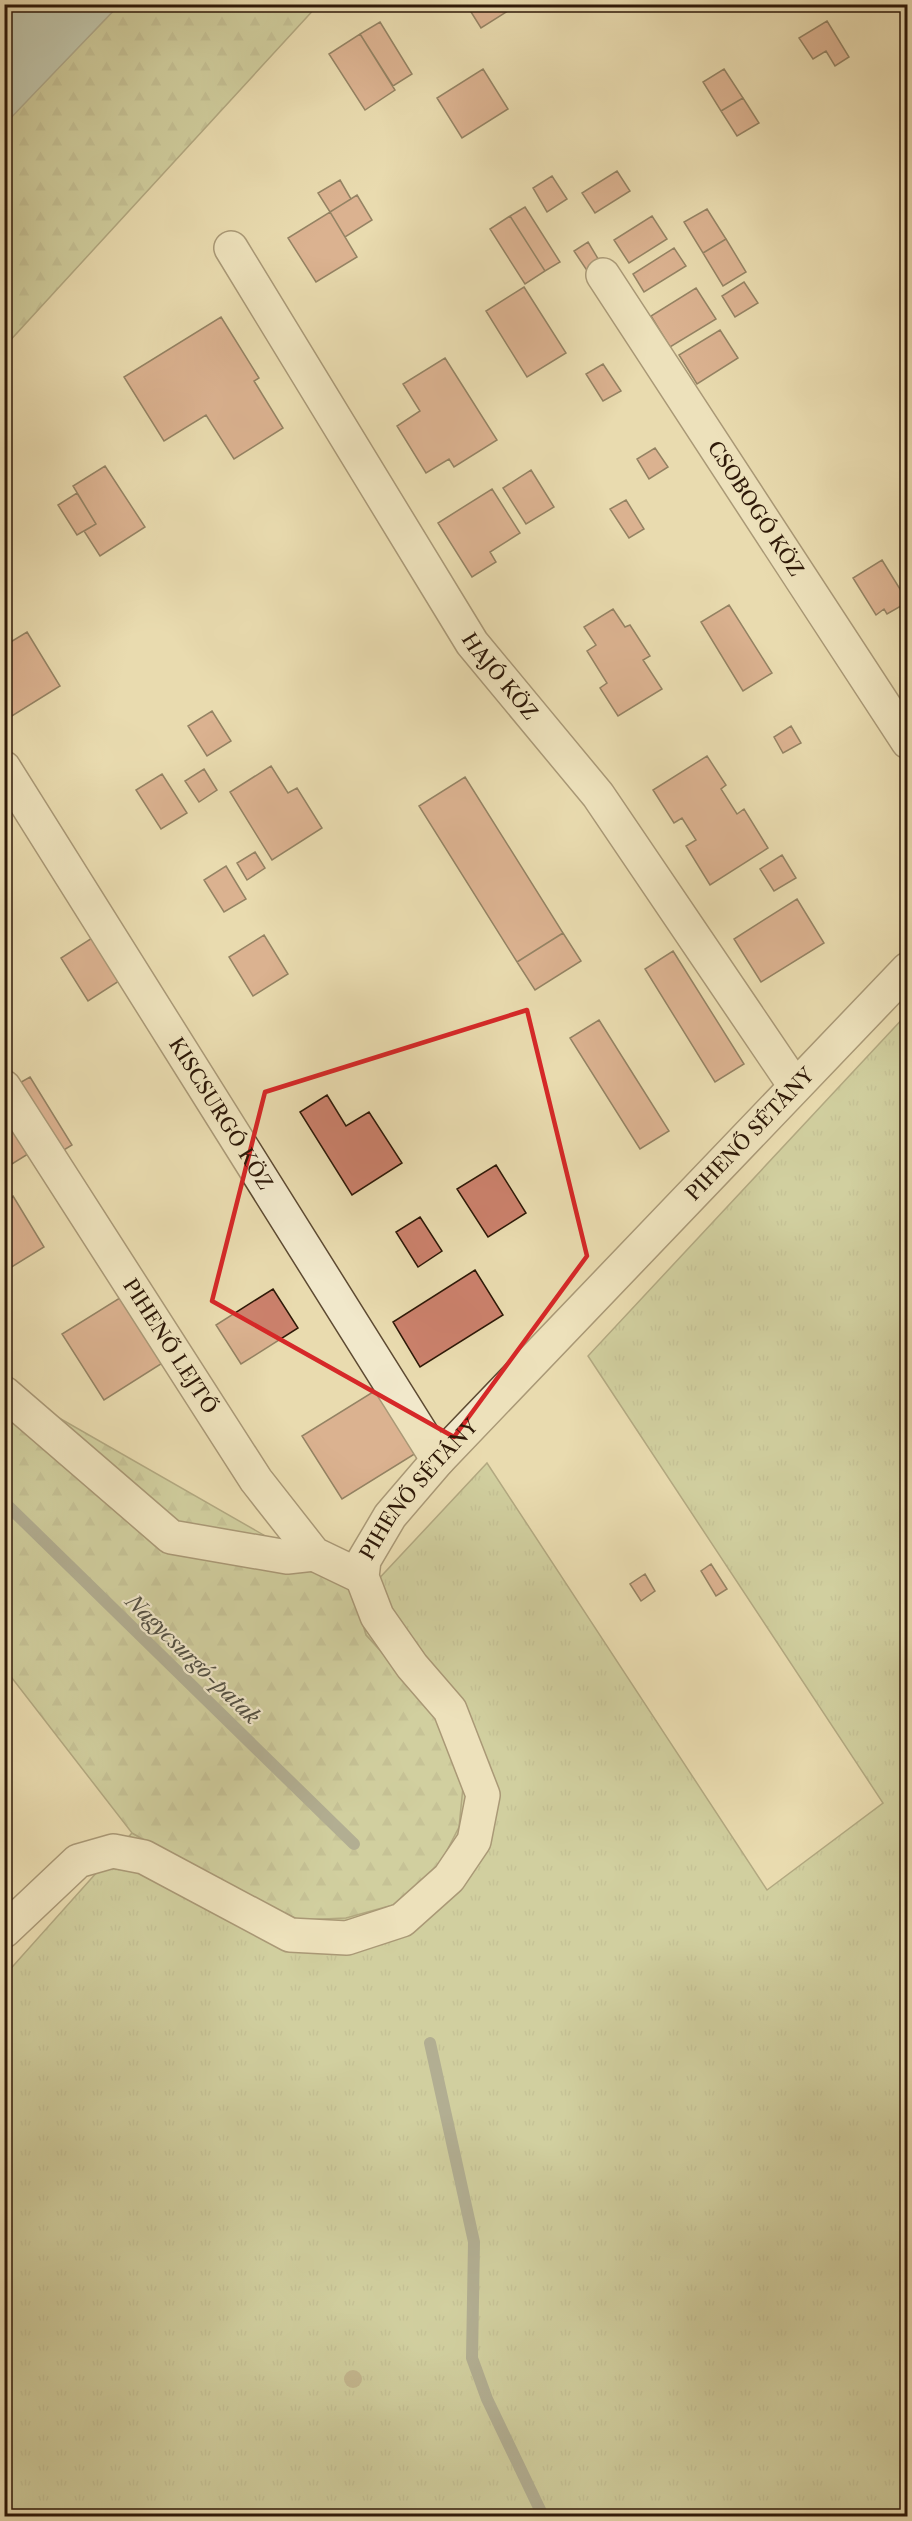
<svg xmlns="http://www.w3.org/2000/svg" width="912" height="2521" viewBox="0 0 912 2521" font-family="'Libre Caslon Text',serif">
<defs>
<pattern id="grass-tufts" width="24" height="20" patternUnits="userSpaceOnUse" patternTransform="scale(1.5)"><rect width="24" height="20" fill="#b4c18d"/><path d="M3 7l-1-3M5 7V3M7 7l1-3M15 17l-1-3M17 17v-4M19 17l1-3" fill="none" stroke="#9ba578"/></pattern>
<pattern id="forest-firs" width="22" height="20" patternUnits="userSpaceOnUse" patternTransform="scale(1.5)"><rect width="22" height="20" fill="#b4c18d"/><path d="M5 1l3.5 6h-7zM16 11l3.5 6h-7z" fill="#9ba578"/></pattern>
</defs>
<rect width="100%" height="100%" fill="#e9dbaf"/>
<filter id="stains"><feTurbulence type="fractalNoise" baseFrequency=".00333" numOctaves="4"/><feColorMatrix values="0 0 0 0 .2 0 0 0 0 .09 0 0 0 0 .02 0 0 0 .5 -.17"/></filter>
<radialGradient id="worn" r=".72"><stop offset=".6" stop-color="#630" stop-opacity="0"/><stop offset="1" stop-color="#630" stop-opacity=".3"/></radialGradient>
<path fill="url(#grass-tufts)" stroke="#716d4a" stroke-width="1.5" d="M907 1014V2516H5V1975L132 1833 195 1869 404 1675 366 1635 360 1612 373 1585 487 1463 767 1890 883 1803 588 1356Z"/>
<path fill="url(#forest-firs)" stroke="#716d4a" stroke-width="1.5" d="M119 5H318L5 346 4 124Z
M5 1387 351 1585 366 1635 440 1716 463 1787 459 1827 441 1862 400 1903 346 1918 299 1920 195 1869 132 1833 5 1669Z"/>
<path fill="#9ab9b4" stroke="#6f796f" stroke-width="1.5" d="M5 4 119 5 5 124 4 5Z"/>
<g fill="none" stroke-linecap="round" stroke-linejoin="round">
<path stroke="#6f796f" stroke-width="12" d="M4 1502 354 1844
M430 2043 474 2242 472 2358 487 2399 543 2516"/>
</g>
<path fill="#cb816c" stroke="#2e1908" stroke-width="1.5" d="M466 4H519L481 28Z
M827 21 849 57 835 66 826 51 813 59 799 38Z
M380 22 412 74 393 86 360 34Z
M360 34 395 90 365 110 329 54Z
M483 69 508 109 462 138 437 98Z
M724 69 743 98 721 111 703 82Z
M743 98 759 123 737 136 721 111Z
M617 171 630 191 595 213 582 193Z
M552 176 567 199 547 212 533 188Z
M340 180 351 199 330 212 318 193Z
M357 195 372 220 345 237 330 212Z
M525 207 560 262 545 271 510 216Z
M707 209 726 239 703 253 684 222Z
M330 212 357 257 316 282 288 238Z
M510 216 545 271 525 284 490 229Z
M652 216 667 239 629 263 614 240Z
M726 239 746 272 723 286 703 253Z
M588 242 603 267 590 275 574 251Z
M674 248 686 266 644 292 633 274Z
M744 282 758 303 735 317 722 296Z
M524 287 566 353 527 377 486 311Z
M696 288 716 319 670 347 651 316Z
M221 317 259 378 254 381 283 428 234 459 206 415 164 441 124 377Z
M720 330 738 358 697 384 679 355Z
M445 358 497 440 454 467 449 459 426 473 397 426 420 411 403 384Z
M603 364 621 391 603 401 586 374Z
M655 448 668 467 649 479 637 459Z
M105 466 145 527 100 556 84 531 96 524 73 486Z
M531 470 554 507 526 524 503 488Z
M492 489 520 533 490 552 496 562 472 577 438 523Z
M77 493 96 524 77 535 58 505Z
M626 500 644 529 629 538 610 509Z
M882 560 908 602 887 614 884 609 876 615 853 578Z
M729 605 772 673 743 691 701 622Z
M613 609 625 627 630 625 650 656 643 660 662 689 618 716 600 688 607 683 587 651 596 645 584 627Z
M27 632 60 686 7 719 4 715V646Z
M212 711 231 741 207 756 188 726Z
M791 726 801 743 783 753 774 737Z
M707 756 726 785 721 789 737 814 744 809 768 848 710 885 686 846 696 840 682 818 674 823 653 790Z
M271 766 288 793 297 788 322 828 272 860 230 792Z
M204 769 217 790 199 802 185 781Z
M162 774 187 813 161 829 136 790Z
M465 777 563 933 517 962 419 806Z
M255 852 265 868 247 880 237 863Z
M782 855 796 878 774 891 760 869Z
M226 866 246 899 224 912 204 880Z
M797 899 824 943 761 982 734 939Z
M563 933 581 961 535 990 517 962Z
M264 935 288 974 253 996 229 957Z
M92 938 119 981 88 1001 61 958Z
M673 951 744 1064 715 1082 645 969Z
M599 1020 669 1131 640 1149 570 1038Z
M30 1077 72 1145 59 1153 16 1085Z
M327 1095 346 1126 369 1112 402 1163 352 1195 300 1112Z
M4 1116 28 1154 4 1169Z
M496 1165 526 1213 488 1237 457 1189Z
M13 1196 44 1247 10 1268 4 1258V1201Z
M420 1217 442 1251 418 1267 396 1232Z
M475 1270 503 1315 420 1367 393 1322Z
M273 1289 298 1328 241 1364 216 1325Z
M123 1296 164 1362 104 1400 62 1334Z
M381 1387 421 1450 342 1499 302 1436Z
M711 1564 727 1589 716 1596 701 1571Z
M645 1574 655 1591 641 1601 630 1584Z"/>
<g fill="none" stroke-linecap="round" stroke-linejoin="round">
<defs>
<g id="minor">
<path id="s1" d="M231 248 472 643 598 795 795 1086"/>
<path id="s2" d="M603 275 908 742"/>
<path id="s3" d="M4 768 438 1460"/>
<path id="s4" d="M4 1087 256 1480 314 1554 362 1577"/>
<path d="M4 1393 171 1537 287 1557 314 1554"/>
<path id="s5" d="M4 1931 78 1861 113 1851 144 1857 290 1935 347 1938 402 1920 449 1878 474 1841 483 1795 450 1710 412 1666 377 1616 362 1577 364 1560 390 1516 438 1460 908 969"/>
</g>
</defs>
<use href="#minor" stroke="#5d4a32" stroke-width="36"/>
<use href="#minor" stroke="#f1e8cb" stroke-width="33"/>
</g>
<circle fill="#988c69" cx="353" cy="2379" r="9"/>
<path d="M0 0H912V2521H0ZM527 1010 587 1256 454 1437 212 1301 265 1092Z" fill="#e9dbaf" fill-opacity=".55" fill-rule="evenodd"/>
<path fill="none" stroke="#d62828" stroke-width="4.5" stroke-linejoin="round" d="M527 1010 587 1256 454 1437 212 1301 265 1092Z"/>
<g text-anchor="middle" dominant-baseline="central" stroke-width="4.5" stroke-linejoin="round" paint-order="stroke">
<g font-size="20" fill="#2e1908" stroke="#f1e8cb">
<text stroke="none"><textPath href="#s2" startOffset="279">CSOBOGÓ KÖZ</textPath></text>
<text stroke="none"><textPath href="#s1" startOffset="506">HAJÓ KÖZ</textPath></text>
<text stroke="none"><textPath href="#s3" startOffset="408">KISCSURGÓ KÖZ</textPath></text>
<text stroke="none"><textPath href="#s5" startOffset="1450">PIHENŐ SÉTÁNY</textPath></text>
<text stroke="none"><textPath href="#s4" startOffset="308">PIHENŐ LEJTŐ</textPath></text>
<text stroke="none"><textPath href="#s5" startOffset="964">PIHENŐ SÉTÁNY</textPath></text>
</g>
<g font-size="21" font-style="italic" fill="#545144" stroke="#f1e8cb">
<text transform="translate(193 1659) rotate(44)">Nagycsurgó-patak</text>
</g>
</g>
<rect width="912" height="2521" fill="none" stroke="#e9dbaf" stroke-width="24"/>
<rect x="6" y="6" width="900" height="2509" fill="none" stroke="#2e1908" stroke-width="3"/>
<rect x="12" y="12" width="888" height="2497" fill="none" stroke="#2e1908" stroke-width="1.5"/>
<rect width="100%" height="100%" filter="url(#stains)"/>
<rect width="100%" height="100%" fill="url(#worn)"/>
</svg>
